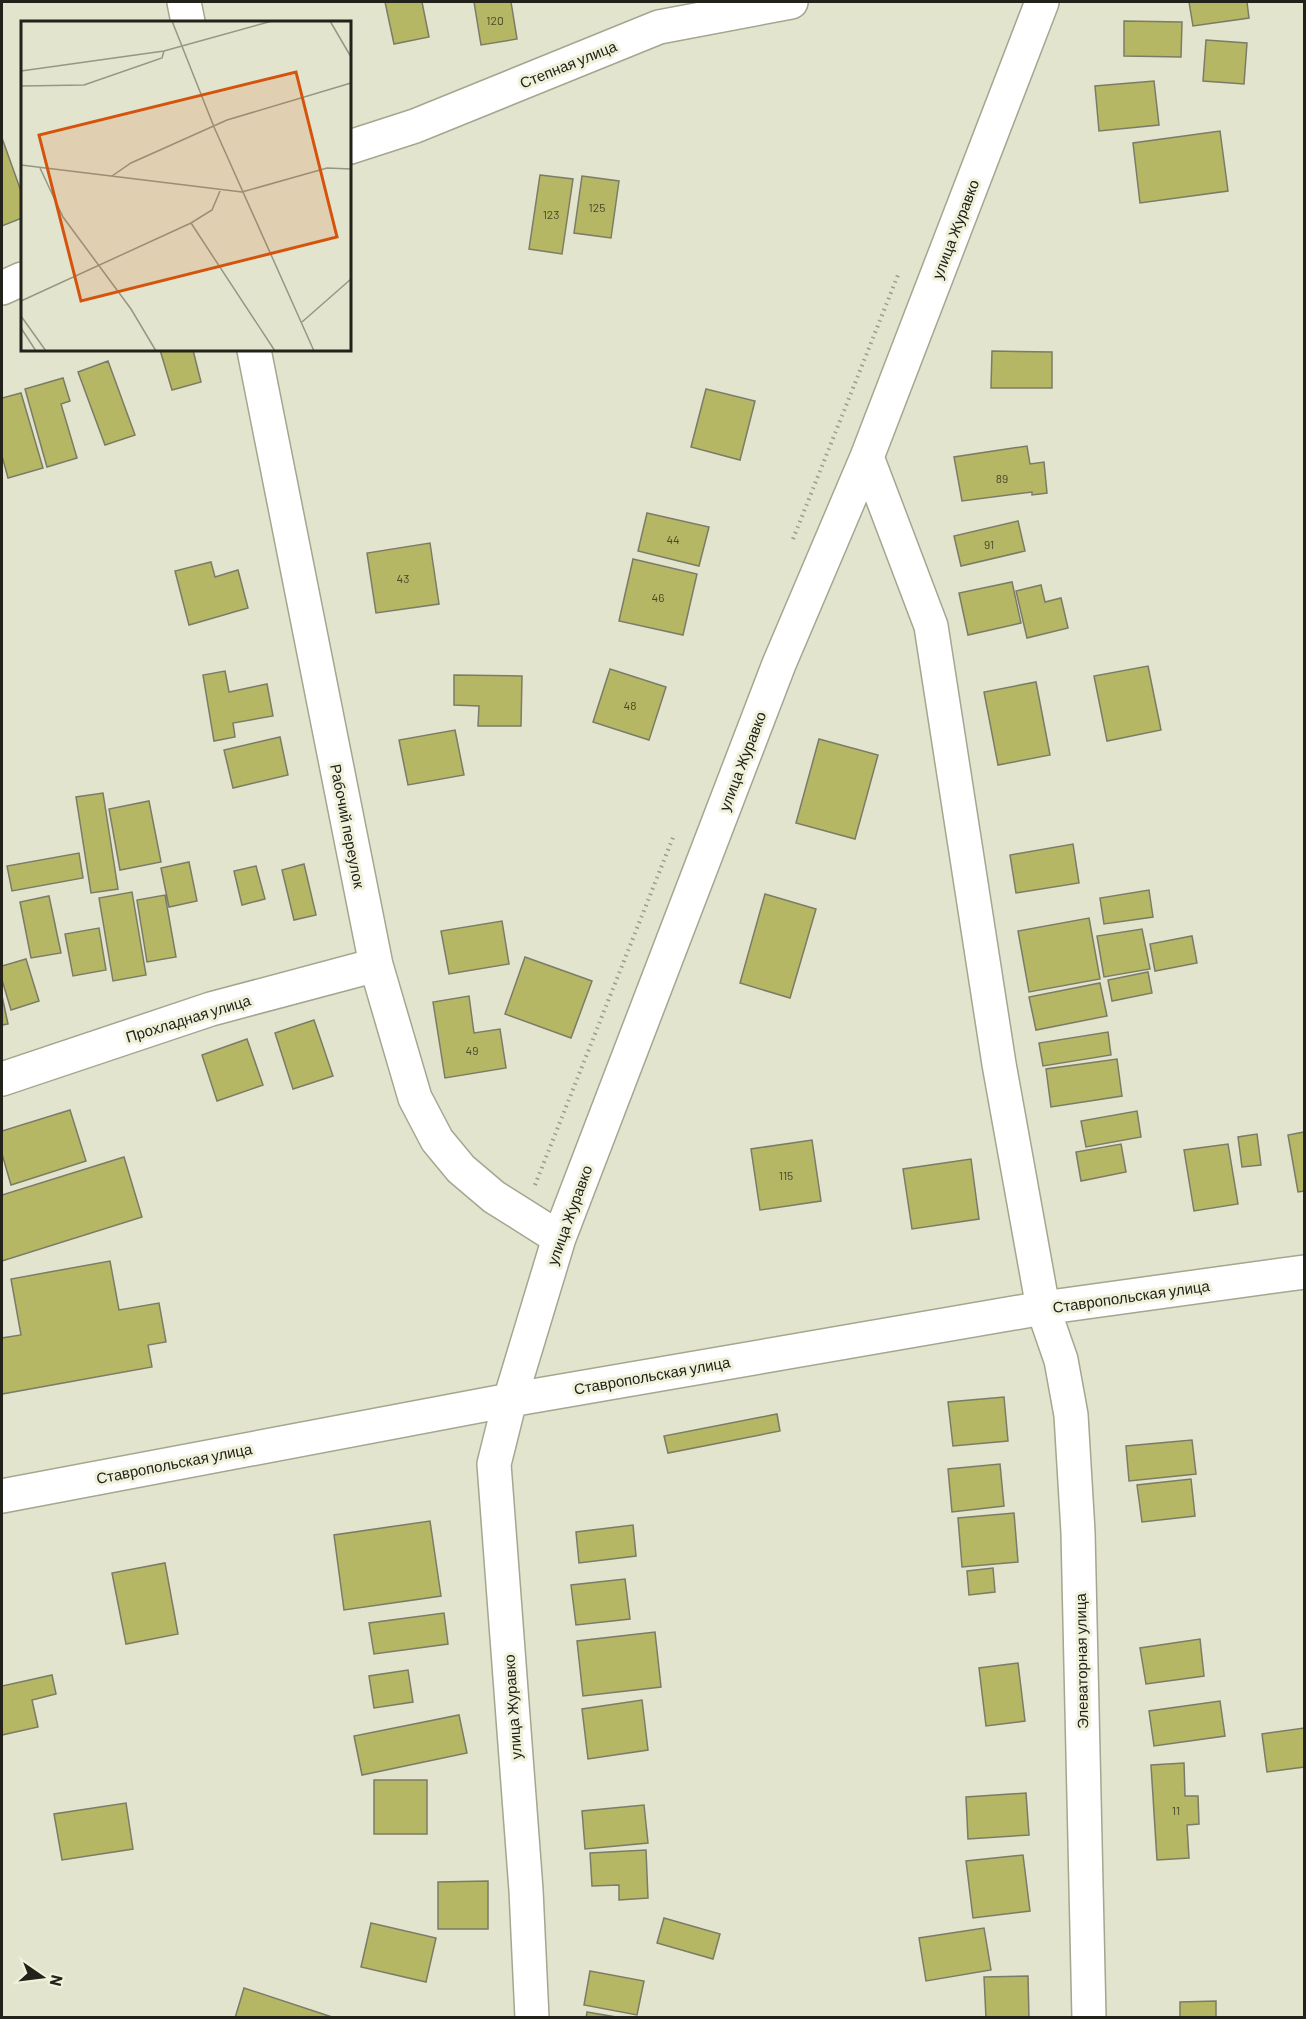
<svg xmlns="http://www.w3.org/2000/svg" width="1306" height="2019" viewBox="0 0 1306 2019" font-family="Barlow,sans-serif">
<rect width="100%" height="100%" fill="#e2e4cd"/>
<path fill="#b5b764" stroke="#7b7c67" stroke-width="1.5" d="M385 2H422L429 37 394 44Z
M474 2H511L517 39 481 45Z
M1189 2H1247L1249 18 1193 26Z
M1124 21 1182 22 1181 57 1124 56Z
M1206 40 1247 43 1244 84 1203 81Z
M1154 81 1159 125 1099 131 1095 86Z
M1220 131 1228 191 1140 203 1133 143Z
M2 138 22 194V218L2 226Z
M540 175 573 179 562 254 529 249Z
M582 176 619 181 611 238 574 233Z
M160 350H193L201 382 172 390Z
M992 351 1052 352V388H991Z
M108 361 135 435 105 445 78 372Z
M63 378 70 401 61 404 77 458 47 467 25 389Z
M706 389 755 401 740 460 691 447Z
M21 393 43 468 8 478 2 456V398Z
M1027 446 1030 464 1044 462 1047 493 1032 495V492L962 501 954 457Z
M647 513 709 527 699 566 638 551Z
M1018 521 1025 551 961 566 954 536Z
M430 543 439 604 376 613 367 553Z
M633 559 697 574 683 635 619 621Z
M211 562 215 577 238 570 248 608 189 625 175 571Z
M1012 582 1021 623 968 635 959 593Z
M1041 585 1045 602 1061 598 1068 628 1027 638 1016 591Z
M1148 666 1161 730 1107 741 1094 676Z
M610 669 666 687 649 740 593 722Z
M225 671 229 692 267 684 273 716 233 723 235 737 214 741 203 675Z
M454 675 522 676 521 726H478L479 706 454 705Z
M1036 682 1050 755 998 765 984 692Z
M455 730 464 775 408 785 399 740Z
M280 737 288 775 233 788 224 750Z
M819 739 878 755 855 839 796 823Z
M103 793 118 889 91 893 76 797Z
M149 801 161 862 120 870 109 809Z
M1073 844 1079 883 1016 893 1010 855Z
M79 853 83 878 12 891 7 866Z
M189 862 197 901 169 907 161 868Z
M304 864 316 915 294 920 282 870Z
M256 866 265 899 242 905 234 871Z
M1149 890 1153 917 1104 924 1100 898Z
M132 892 146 975 113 981 99 898Z
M765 894 816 909 790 998 740 983Z
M165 895 176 957 147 962 137 900Z
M49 896 61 953 31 958 20 902Z
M1089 918 1100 979 1029 992 1018 931Z
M502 921 509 964 449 974 441 931Z
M99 928 106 970 73 976 65 934Z
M1142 929 1150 969 1104 977 1097 936Z
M1192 936 1197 963 1155 971 1150 944Z
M525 957 592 981 571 1038 505 1014Z
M26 959 39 1001 11 1010 2 980V966Z
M1148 972 1152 993 1112 1001 1108 980Z
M1100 983 1107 1016 1036 1030 1029 997Z
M2 996 8 1024 2 1025Z
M469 996 474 1033 500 1029 506 1068 445 1078 433 1002Z
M314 1020 333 1076 293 1089 275 1033Z
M1108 1032 1111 1055 1043 1066 1039 1043Z
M247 1039 263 1085 217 1101 202 1055Z
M1117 1059 1122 1096 1051 1107 1046 1069Z
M70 1110 86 1161 11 1185 2 1154V1131Z
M1137 1111 1141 1137 1086 1147 1081 1121Z
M1304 1132V1191L1298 1192 1288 1135Z
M1257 1134 1261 1165 1242 1167 1238 1137Z
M812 1140 821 1201 760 1210 751 1149Z
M1121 1144 1126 1172 1081 1181 1076 1152Z
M1228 1144 1238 1204 1194 1211 1184 1150Z
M124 1157 142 1217 2 1261V1195Z
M971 1159 979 1219 912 1229 903 1169Z
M110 1261 119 1310 159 1303 166 1342 148 1345 152 1367 2 1394V1338L21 1335 11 1279Z
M1004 1397 1008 1441 953 1446 948 1402Z
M777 1414 780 1431 668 1453 664 1436Z
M1192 1440 1196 1474 1129 1481 1126 1446Z
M1000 1464 1004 1506 952 1512 948 1469Z
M1191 1479 1195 1516 1142 1522 1137 1485Z
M1014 1513 1018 1562 962 1567 958 1518Z
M430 1521 441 1596 344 1610 334 1535Z
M633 1525 636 1556 579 1563 576 1532Z
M165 1563 178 1634 126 1644 112 1573Z
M993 1568 995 1592 969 1595 967 1571Z
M625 1579 630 1619 576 1625 571 1585Z
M444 1613 448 1644 374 1654 369 1623Z
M655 1632 661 1687 583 1696 577 1641Z
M1200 1639 1204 1676 1146 1684 1140 1648Z
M1018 1663 1025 1721 986 1726 979 1668Z
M408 1670 413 1702 374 1708 369 1676Z
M52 1675 56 1694 32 1700 38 1727 2 1735V1686Z
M642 1700 648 1750 588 1759 582 1709Z
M1220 1701 1225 1736 1154 1746 1149 1711Z
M459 1715 467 1753 362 1775 354 1736Z
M1304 1728V1767L1267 1772 1262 1734Z
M1184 1763 1185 1796H1198L1199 1824 1187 1825 1189 1858 1157 1860 1151 1765Z
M374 1780H427V1834H374Z
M1026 1793 1029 1835 968 1839 966 1797Z
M126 1803 133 1849 62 1860 54 1814Z
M644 1805 648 1843 585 1849 582 1811Z
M646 1850 648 1898 619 1900V1885L592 1886 590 1853Z
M1023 1855 1030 1911 973 1918 966 1861Z
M488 1881V1929H438V1882Z
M664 1918 720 1934 713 1959 657 1943Z
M371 1923 436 1938 426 1982 361 1967Z
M984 1928 991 1970 926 1981 919 1938Z
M590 1971 644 1981 637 2015 584 2005Z
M1028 1976 1029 2018H986L984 1977Z
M244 1988 335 2018H235Z
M1216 2001V2018H1180V2002Z
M587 2012 622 2018H586Z"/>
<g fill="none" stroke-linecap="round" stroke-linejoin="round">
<defs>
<path id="minor" d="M184 2 188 22
M350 147 415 126 659 27 791 2
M2 288 22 279
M254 350 376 965 415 1098 437 1140 461 1169 494 1197 559 1238
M867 457 931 626 999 1064 1043 1308 1061 1360 1071 1415 1078 1532 1089 2018
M2 1079 211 1009 376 965
M2 1496 510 1400 1043 1308 1304 1272
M532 2018 526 1890 494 1464 510 1400 559 1238 779 664 867 457 1042 2"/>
</defs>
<use href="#minor" stroke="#a4a690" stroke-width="36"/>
<path stroke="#9b9c8b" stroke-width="4" stroke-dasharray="1.5 4.5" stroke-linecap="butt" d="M793 539 898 275
M535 1185 674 835"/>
<use href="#minor" stroke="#fff" stroke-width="33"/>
</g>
<g text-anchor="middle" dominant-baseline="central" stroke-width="6" stroke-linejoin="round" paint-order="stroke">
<g font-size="12" fill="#47472c">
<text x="495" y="20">120</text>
<text x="597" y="207">125</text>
<text x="551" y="214">123</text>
<text x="1002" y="478">89</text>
<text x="673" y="539">44</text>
<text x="989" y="544">91</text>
<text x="403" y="578">43</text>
<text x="658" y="597">46</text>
<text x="630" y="705">48</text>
<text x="472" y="1050">49</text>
<text x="786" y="1175">115</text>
<text x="1176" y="1810">11</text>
</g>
<g font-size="15" fill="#22221a" stroke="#f0f1da">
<text transform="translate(568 64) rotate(-22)">Степная улица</text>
<text transform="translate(955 229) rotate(-69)">улица Журавко</text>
<text transform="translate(742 761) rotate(-69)">улица Журавко</text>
<text transform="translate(348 826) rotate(79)">Рабочий переулок</text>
<text transform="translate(188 1018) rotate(-17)">Прохладная улица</text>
<text transform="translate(569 1215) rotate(-70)">улица Журавко</text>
<text transform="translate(1131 1296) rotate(-8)">Ставропольская улица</text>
<text transform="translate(652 1375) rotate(-10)">Ставропольская улица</text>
<text transform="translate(174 1463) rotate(-11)">Ставропольская улица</text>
<text transform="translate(1081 1661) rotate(-91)">Элеваторная улица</text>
<text transform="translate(512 1707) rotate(-94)">улица Журавко</text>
</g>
</g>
<g transform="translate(21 21)">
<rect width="330" height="330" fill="#e2e4cd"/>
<path fill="none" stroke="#959685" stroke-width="1.5" d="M151 0 193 106 293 330M309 0 330 36M0 50 143 30 251 0M0 65 63 64 141 37 143 30M0 144 221 171 306 147 330 148M19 147 42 196 110 288 135 330M91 155 110 142 206 99 330 62M170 202 254 330M0 280 170 202 191 189 199 170M0 295 25 330M281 301 330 258M0 307 15 330"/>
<path fill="#d4540d" fill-opacity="0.15" stroke="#d4540d" stroke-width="3" d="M275 51 316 216 60 280 18 114Z"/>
<rect width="330" height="330" fill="none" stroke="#22221a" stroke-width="3"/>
</g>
<rect width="1306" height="2019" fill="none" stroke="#22221a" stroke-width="6"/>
<g transform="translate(42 1977) rotate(104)" stroke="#f0f1da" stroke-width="4.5" paint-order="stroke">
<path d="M0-4.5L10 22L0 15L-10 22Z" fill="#22221a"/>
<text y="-9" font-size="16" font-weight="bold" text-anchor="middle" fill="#22221a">N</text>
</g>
</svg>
